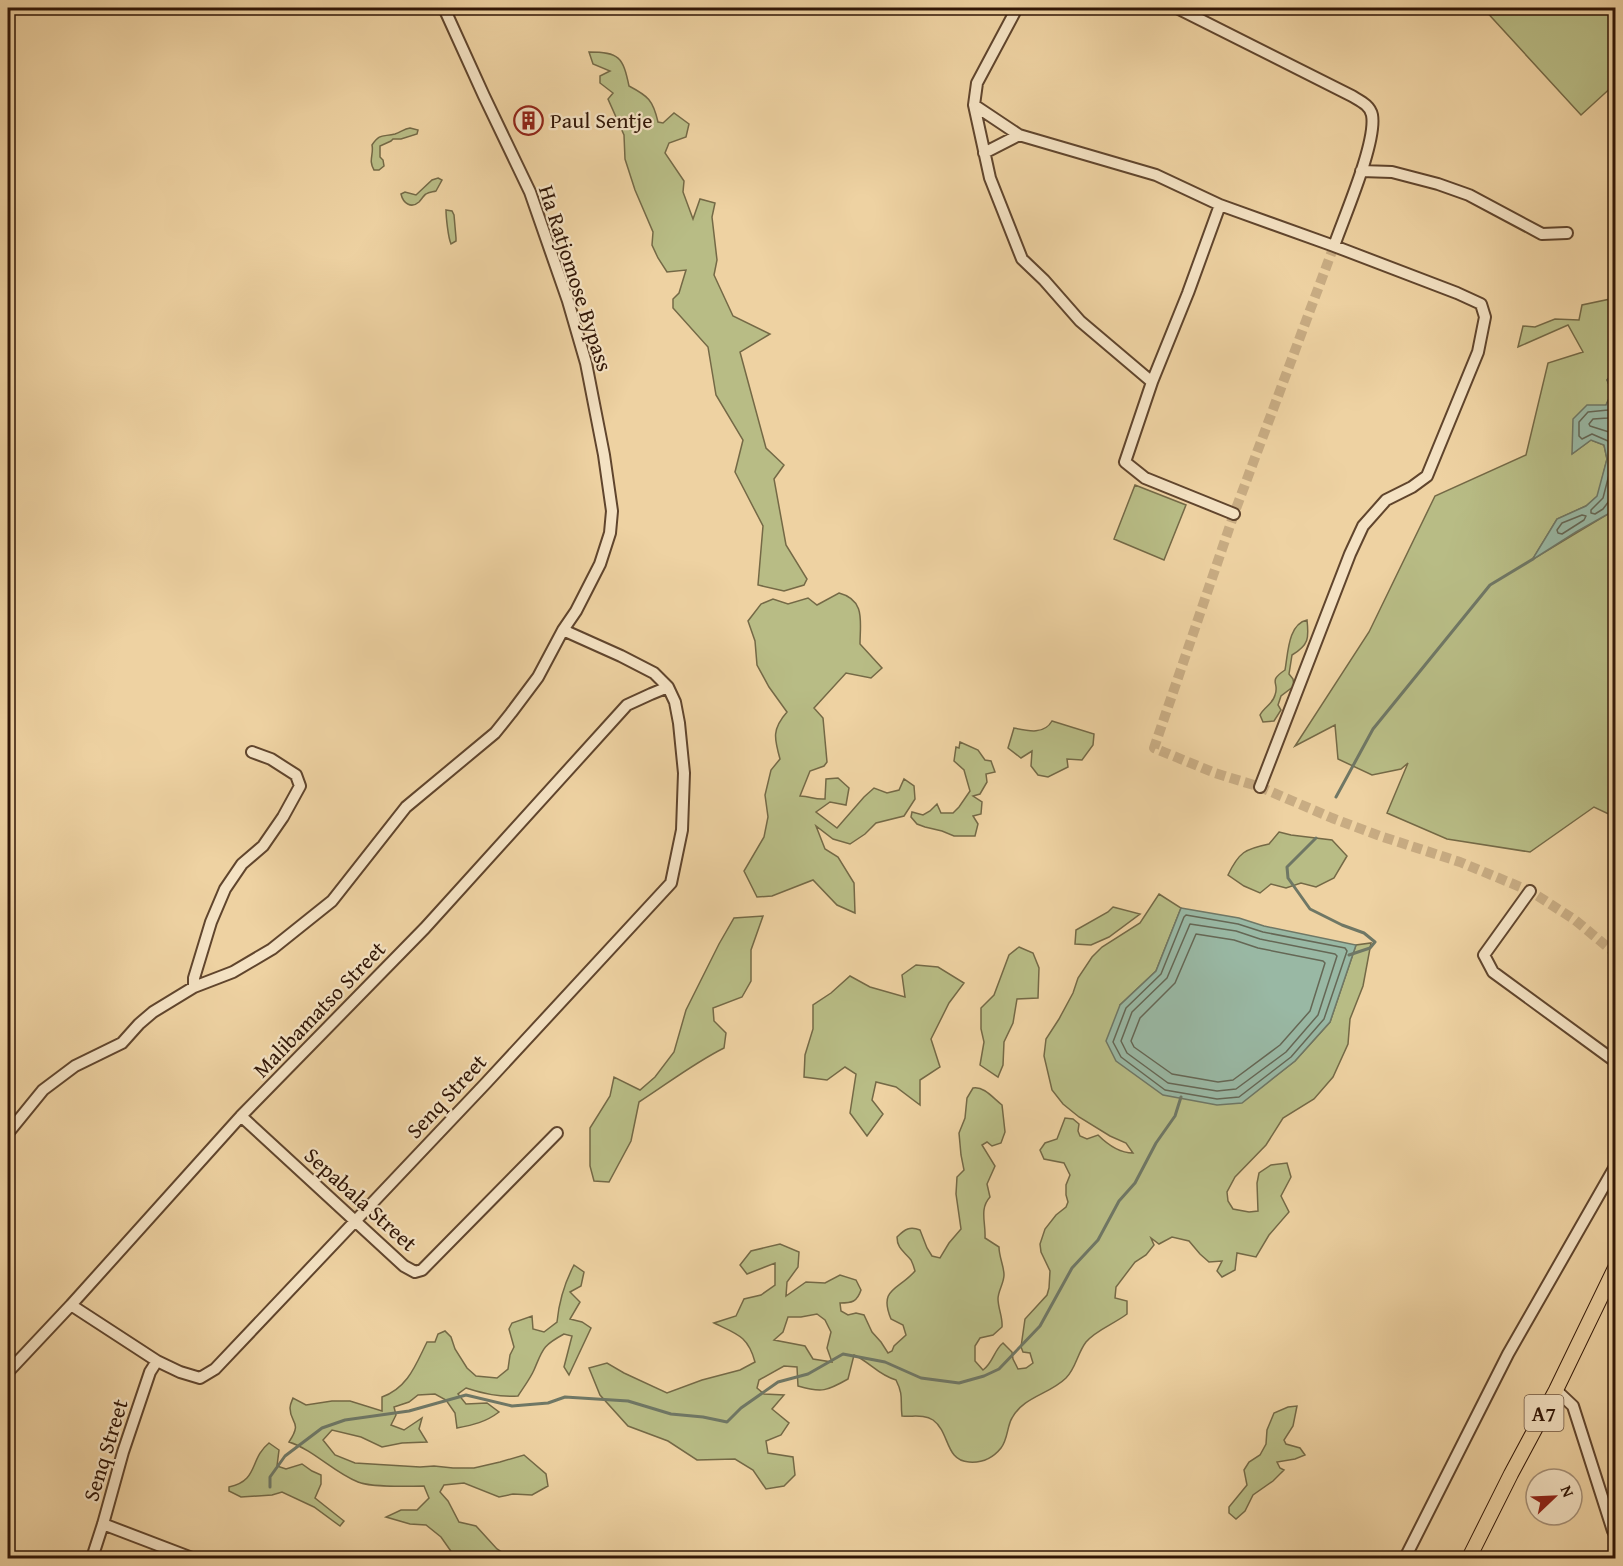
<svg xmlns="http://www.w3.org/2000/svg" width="1623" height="1566" viewBox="0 0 1623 1566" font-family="'Gentium Book Plus',serif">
<rect width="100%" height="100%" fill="#eed2a2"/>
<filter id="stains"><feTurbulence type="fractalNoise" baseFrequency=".00333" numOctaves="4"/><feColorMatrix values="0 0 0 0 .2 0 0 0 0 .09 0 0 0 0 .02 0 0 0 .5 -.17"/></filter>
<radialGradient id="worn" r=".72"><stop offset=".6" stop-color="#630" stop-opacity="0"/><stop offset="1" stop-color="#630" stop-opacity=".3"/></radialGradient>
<path fill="#b8bc85" stroke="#746946" stroke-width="1.5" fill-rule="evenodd" d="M1483 8H1615V84L1581 115Z
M589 52C619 52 623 57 629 86 648 96 653 100 658 122L663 123 674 113 689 124 686 137 669 143 665 153 684 181 683 192 693 219 700 199 715 203 712 217 717 260 714 275 733 316 770 334 740 352 766 448 784 465 774 479 786 545 807 579 804 585 784 591 758 585 763 526 735 472 743 440 716 395 708 347 673 308V299L679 293 686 270 667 272 658 258 652 245 653 232 635 190 625 159 624 135 608 99 613 93 600 83V76L610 71 593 64Z
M410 128 418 130 417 134 401 139H393L391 141 380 146V157L383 160 384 166 379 170H374C368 160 374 155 372 145 380 133 383 137 395 134 401 132 404 129 410 128Z
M438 178 442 180 436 191C433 192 429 192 426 194 424 195 421 200 419 202 411 209 403 203 401 194L405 192 416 195 432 180Z
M446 210 452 211 454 215 456 238V241L451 244C448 237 446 216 446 210Z
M1615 298V371L1607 380 1612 392 1606 405 1572 454 1591 440 1604 445 1607 459 1598 496 1586 506 1557 519 1533 559 1608 514 1615 502V817L1594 807 1530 852 1447 839 1387 813 1408 763 1401 769 1372 775 1338 759 1335 725 1295 746 1369 632 1435 496 1526 455 1548 363 1583 352 1568 325 1518 347 1523 326 1535 327 1555 319 1579 320 1582 305Z
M1135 485 1186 505 1164 560 1114 539Z
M839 593C866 600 860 622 860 644L882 668 871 678 846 673 814 708 823 718 827 762 824 766 810 771 800 796C811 796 814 800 825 799L826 779 838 778 849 788 846 805 830 802 816 812 837 828 864 797 874 788 887 793 899 790 904 779 914 786 915 799 904 816 876 823 865 834 850 844 833 839 816 826 825 849 838 857 854 883 855 913 837 905 813 880 772 896 757 897 744 871 764 837 768 817 765 795 771 770 780 759C774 738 772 729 787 712L769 687 757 665 755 641 748 621 761 604 773 599 788 604 808 598 817 605Z
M1307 620C1309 638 1309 645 1292 655L1289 674 1293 679 1294 686 1281 696 1278 705 1281 710 1274 721 1263 722 1260 715C1264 707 1273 704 1275 695 1280 682 1267 682 1285 670 1288 654 1288 624 1307 620Z
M1052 721 1094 734 1093 745 1082 760 1067 759 1068 767 1048 777 1038 775 1031 766 1032 751 1021 758 1008 748 1014 728C1028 731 1044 735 1052 721Z
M960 742 978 750 985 760 991 761 995 772 986 774 987 782 980 794 973 796 982 802 981 814 973 816 978 824 975 836H954L942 831 925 827 917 824 911 817 912 812 923 815 930 811 937 804 941 813H953L959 807 970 791 964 770 954 761 956 747 959 748Z
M1279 832 1291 835 1332 840 1347 856 1334 878 1316 887 1301 883 1286 888 1271 884 1260 893 1244 886 1228 875C1239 852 1245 849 1269 844Z
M1159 894 1181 908 1156 971 1120 1005 1242 1102 1295 1061 1330 1022 1356 945 1371 943 1363 986 1350 1019 1348 1044 1333 1077 1314 1099 1283 1118 1266 1145 1235 1177 1227 1192 1228 1201 1233 1209 1249 1212 1258 1211 1257 1183 1259 1173 1271 1165 1287 1163 1291 1177 1281 1196 1289 1212 1269 1235 1256 1257 1237 1253 1235 1270 1222 1277 1217 1271 1222 1261 1209 1262 1200 1254 1189 1241 1172 1237 1159 1244 1151 1238 1154 1245 1146 1255 1135 1262 1116 1287 1115 1298 1127 1301V1314C1114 1324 1096 1330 1086 1342 1077 1354 1076 1368 1066 1378 1050 1394 1023 1397 1012 1418 1007 1426 1008 1439 1001 1448 993 1458 982 1463 969 1462 945 1461 950 1432 933 1420 924 1414 913 1417 902 1416 900 1400 904 1396 896 1380 878 1375 870 1362 854 1355L848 1379C827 1391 822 1393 798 1386L797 1367 784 1366 759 1380 757 1388 764 1394 784 1395 772 1409 789 1423 781 1435 766 1441 768 1453 793 1457 795 1475 784 1486 766 1489 753 1470 735 1459 697 1460 668 1441 628 1426 600 1395 589 1368 607 1363 624 1373 667 1393 702 1380 740 1370 755 1362C748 1336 737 1334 714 1323L736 1316 744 1299 761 1295 775 1285V1263L747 1274 740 1265 751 1251 780 1244 799 1252 798 1267 787 1282 786 1296 806 1282 825 1283 840 1275 856 1280 861 1290C857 1302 852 1303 840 1303L841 1311 848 1315 856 1313 864 1315 872 1332 881 1342 888 1353 892 1351 894 1346 906 1335 903 1325 891 1319C878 1288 899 1290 915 1271 914 1267 913 1264 911 1260 905 1252 897 1249 897 1237 905 1229 910 1226 920 1230L927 1248 932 1256 940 1258 949 1243 961 1229 956 1194 957 1177 964 1170 961 1155 959 1133 965 1118 967 1098 973 1088C984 1086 993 1098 1002 1105L1005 1132 1001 1143 992 1146 987 1142 982 1145 995 1166 987 1184 990 1197C979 1209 986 1223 985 1238L999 1247C999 1257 1004 1266 1004 1275 1004 1283 998 1291 998 1299 998 1308 1003 1318 1002 1327L993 1335 980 1338 975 1346V1361L983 1370C993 1363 994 1350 1003 1343L1012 1352 1013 1359 1018 1369 1026 1368 1033 1363 1030 1353 1023 1352 1021 1347 1025 1319 1047 1295 1049 1288 1050 1271 1041 1252 1040 1244 1045 1229 1056 1215 1066 1207 1068 1202 1066 1195V1185L1070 1175 1064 1163 1044 1159 1040 1150 1045 1143 1057 1139 1065 1118 1073 1119 1079 1124 1078 1131 1080 1136 1087 1139 1098 1135C1107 1144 1120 1153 1133 1153L1126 1143 1110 1136 1079 1117 1063 1104 1052 1090 1044 1056 1046 1039 1059 1019 1073 993 1078 978 1092 957 1102 947 1140 923ZM817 1314 825 1320 831 1332 827 1348 832 1362 813 1359 805 1346 774 1340 783 1332 788 1317H801Z
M1113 907 1140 914 1109 937 1091 945 1075 944 1076 930 1108 912Z
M763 916 751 950V981L742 997 713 1008 714 1021 726 1033 724 1048C694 1063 667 1084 639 1102L631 1141 609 1182 594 1181 590 1166V1128L610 1096 614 1077 640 1090 655 1077 674 1052 686 1010 719 944 734 918Z
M1019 947 1033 953 1039 968 1038 998 1017 999 1013 1023 1004 1042 1003 1065 998 1077 980 1065 984 1042 981 1029V1008L994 995 1009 955Z
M916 965 938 967 964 983 949 1003 931 1039 940 1067 920 1080V1105L896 1087 876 1082 872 1100 883 1114 867 1136 850 1113 856 1074 845 1067 827 1080 804 1077 805 1055 813 1029V1005L831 993 850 976 870 987 905 997 902 975Z
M574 1265 584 1272 581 1286 570 1292 580 1302 570 1319 582 1322 591 1328 569 1375 564 1367 572 1336 564 1334C542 1346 543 1349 534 1370 530 1379 523 1388 518 1396 498 1397 485 1394 466 1388L458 1394 466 1404 487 1403 499 1412C486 1422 473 1425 457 1428L455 1413 446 1400 435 1394 418 1395 409 1402 394 1407 396 1415 391 1425 404 1430 422 1418 419 1429 427 1442 402 1443 382 1447 361 1437 332 1430 323 1440 335 1455 355 1463 420 1467 434 1466 453 1468H474L500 1462 524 1455 546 1474 548 1486 532 1495 513 1494 499 1497 464 1483 444 1485 440 1492 448 1501 459 1522 476 1526 497 1549 511 1558H458L455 1557 441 1537 426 1525 410 1524 386 1517 401 1510H417L429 1498 424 1486C407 1486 373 1488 358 1482 333 1472 314 1450 289 1442 303 1421 290 1424 290 1408 290 1404 292 1401 293 1398L306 1405 332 1401H350L382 1411V1397C408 1388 416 1364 427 1342H435L438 1334 445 1331 451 1337 455 1349 467 1368 476 1376 497 1378 508 1369 510 1355 514 1347 509 1329 512 1323 532 1316 533 1329 544 1332 557 1322C559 1301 564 1284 574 1265Z
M1297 1406 1293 1426 1284 1440 1286 1444 1300 1448 1305 1455 1295 1459 1277 1462 1280 1468 1284 1470 1273 1481 1253 1495 1245 1511 1236 1519 1229 1513V1507L1247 1485 1244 1470 1249 1462 1260 1455 1266 1444 1267 1430 1274 1413 1288 1407Z
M269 1443 279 1450 277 1466 286 1469 302 1464 312 1471 321 1475V1484L315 1498 344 1521 340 1526 314 1507 282 1492 272 1495 241 1497 229 1491V1487C259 1481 249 1459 269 1443Z"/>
<path fill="#99b8a4" stroke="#6f7765" stroke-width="1.5" d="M1615 371V502L1608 514 1576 532 1532 560 1557 519 1586 506 1597 496 1607 459 1604 445 1591 440 1572 454 1573 419 1587 405H1606L1612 392 1607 380Z
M1181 908 1239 918 1264 926 1356 945 1330 1022 1295 1061 1242 1103 1217 1105 1163 1095 1116 1061 1106 1041 1120 1005 1156 971Z"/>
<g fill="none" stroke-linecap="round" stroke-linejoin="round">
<path stroke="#656755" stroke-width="1.5" d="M1616 399 1608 410 1588 412 1579 422V436L1582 439 1592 434 1608 441 1613 459 1603 498 1591 510V513L1595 514 1603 509 1609 501 1616 500
M1616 414 1608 418 1593 419 1589 424 1590 426 1609 432 1616 438
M1582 515 1586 516 1584 520 1562 534 1558 533 1557 530 1562 523Z
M1186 915 1238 924 1263 932 1345 948 1347 951 1324 1019 1291 1057 1239 1097 1217 1099 1165 1090 1121 1057 1113 1042 1126 1008 1161 974 1184 917Z
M1190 924 1236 931 1260 939 1335 954 1337 956 1318 1015 1286 1052 1236 1089 1217 1091 1168 1083 1127 1053 1121 1041 1132 1012 1167 978Z
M1196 934 1234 940 1258 948 1323 961 1325 963 1310 1011 1280 1045 1233 1080 1218 1082 1172 1074 1134 1047 1131 1041 1140 1018 1175 983Z"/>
<path stroke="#6f7765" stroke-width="3" d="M1336 797 1373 729 1490 585 1533 559
M1316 838 1287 867 1288 878 1310 909 1342 925 1364 933 1375 942 1370 948 1349 955
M270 1487V1477L285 1456 322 1428 345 1420 409 1411 466 1395 512 1406 548 1403 565 1397 628 1401 671 1414 703 1417 727 1422 741 1408 778 1382 808 1374 843 1354 885 1362 921 1378 959 1383 984 1376 999 1369 1040 1326 1072 1268 1098 1240 1119 1201 1135 1183 1156 1143 1175 1116 1181 1097"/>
<path stroke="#c8ac83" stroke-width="10" stroke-dasharray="10 5" stroke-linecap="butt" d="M1334 246 1234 514 1154 748 1215 773 1260 787 1332 818 1380 836 1460 862 1530 891 1575 920 1616 954"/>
<defs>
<path id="minor" d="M1017 8 977 83 974 105 1019 135 1156 175 1220 205 1334 246C1344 217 1377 142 1372 115 1370 105 1360 101 1352 96L1177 8
M974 105 990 178 1022 259 1044 280 1080 321 1152 382
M984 153 1019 135
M1361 171 1392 172 1438 184 1469 195 1542 234 1567 233
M1220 205 1188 293 1152 382 1125 462 1145 478 1234 514
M1260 787 1350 554 1363 526 1386 500 1412 487 1427 476 1478 352 1485 317 1481 304 1457 293 1334 246
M1530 891 1484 955 1493 972 1616 1062
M194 987V978L211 922 225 889 242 864 263 846 283 817 300 786 296 775 271 759 252 752
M241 1116 404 1266 415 1272 422 1270 557 1133
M8 1133 43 1090 75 1066 122 1043 139 1024 153 1012 194 987 233 972 272 949 332 901 406 807 495 733 511 713 538 677 563 630 576 611 600 564 610 533 612 511 604 455 586 363 568 301 530 192 484 96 444 8
M71 1305 157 1361
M8 1372 71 1305 241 1116 425 928 627 705 651 694 668 687
M1556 1390 1573 1406 1613 1531 1616 1532
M103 1524 192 1558
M92 1558 103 1524 123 1452 150 1372 157 1361 180 1372 200 1378 215 1369 486 1083 671 883 682 830 684 773 679 723 675 702 668 687 654 673 621 656 563 630
M1405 1558 1508 1354 1616 1165"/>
<path id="major" d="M1469 1558 1511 1474 1556 1390 1616 1266"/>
</defs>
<use href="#minor" stroke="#60452d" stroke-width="14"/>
<use href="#major" stroke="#311606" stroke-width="16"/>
<use href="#minor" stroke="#f4e2c3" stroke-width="10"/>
<use href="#major" stroke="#eed2a2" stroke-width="14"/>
</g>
<defs>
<symbol id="building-ring" viewBox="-11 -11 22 22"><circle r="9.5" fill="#f4e2c3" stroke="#8f2418" stroke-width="1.5"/><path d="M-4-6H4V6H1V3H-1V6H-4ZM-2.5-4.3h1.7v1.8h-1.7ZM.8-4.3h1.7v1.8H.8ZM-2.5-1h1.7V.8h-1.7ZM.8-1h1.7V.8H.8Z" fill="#8f2418"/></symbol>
</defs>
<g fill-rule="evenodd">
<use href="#building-ring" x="512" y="104" width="33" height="33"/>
</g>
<g text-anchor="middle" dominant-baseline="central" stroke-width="4.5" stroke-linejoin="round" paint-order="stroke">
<rect fill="#f4e2c3" stroke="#6c533f" stroke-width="1.5" x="1524.5" y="1395" width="39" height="36" rx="4.5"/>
<g font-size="21" font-weight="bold" fill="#311606">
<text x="1544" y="1413">A7</text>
</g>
<g font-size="22" fill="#311606" stroke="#f4e2c3" text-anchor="start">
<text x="550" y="120">Paul Sentje</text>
</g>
<g font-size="22" fill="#311606" stroke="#f4e2c3">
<text transform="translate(576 278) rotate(72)">Ha Ratjomose Bypass</text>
<text transform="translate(319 1009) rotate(-46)">Malibamatso Street</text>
<text transform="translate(446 1096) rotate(-47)">Senq Street</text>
<text transform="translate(361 1199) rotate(42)">Sepabala Street</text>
<text transform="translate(105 1450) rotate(-73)">Senq Street</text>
</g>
</g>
<rect width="1623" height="1566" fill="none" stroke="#eed2a2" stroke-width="30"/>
<rect x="9" y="9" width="1605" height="1548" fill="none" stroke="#311606" stroke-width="3"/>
<rect x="15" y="15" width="1593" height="1536" fill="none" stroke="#311606" stroke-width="1.5"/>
<g transform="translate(1554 1497) rotate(67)"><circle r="28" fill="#f4e2c3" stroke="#a69077" stroke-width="1.5"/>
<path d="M0-4.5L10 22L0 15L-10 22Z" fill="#8f2418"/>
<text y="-9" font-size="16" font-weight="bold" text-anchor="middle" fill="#311606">N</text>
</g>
<rect width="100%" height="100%" filter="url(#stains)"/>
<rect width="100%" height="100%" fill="url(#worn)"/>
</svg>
